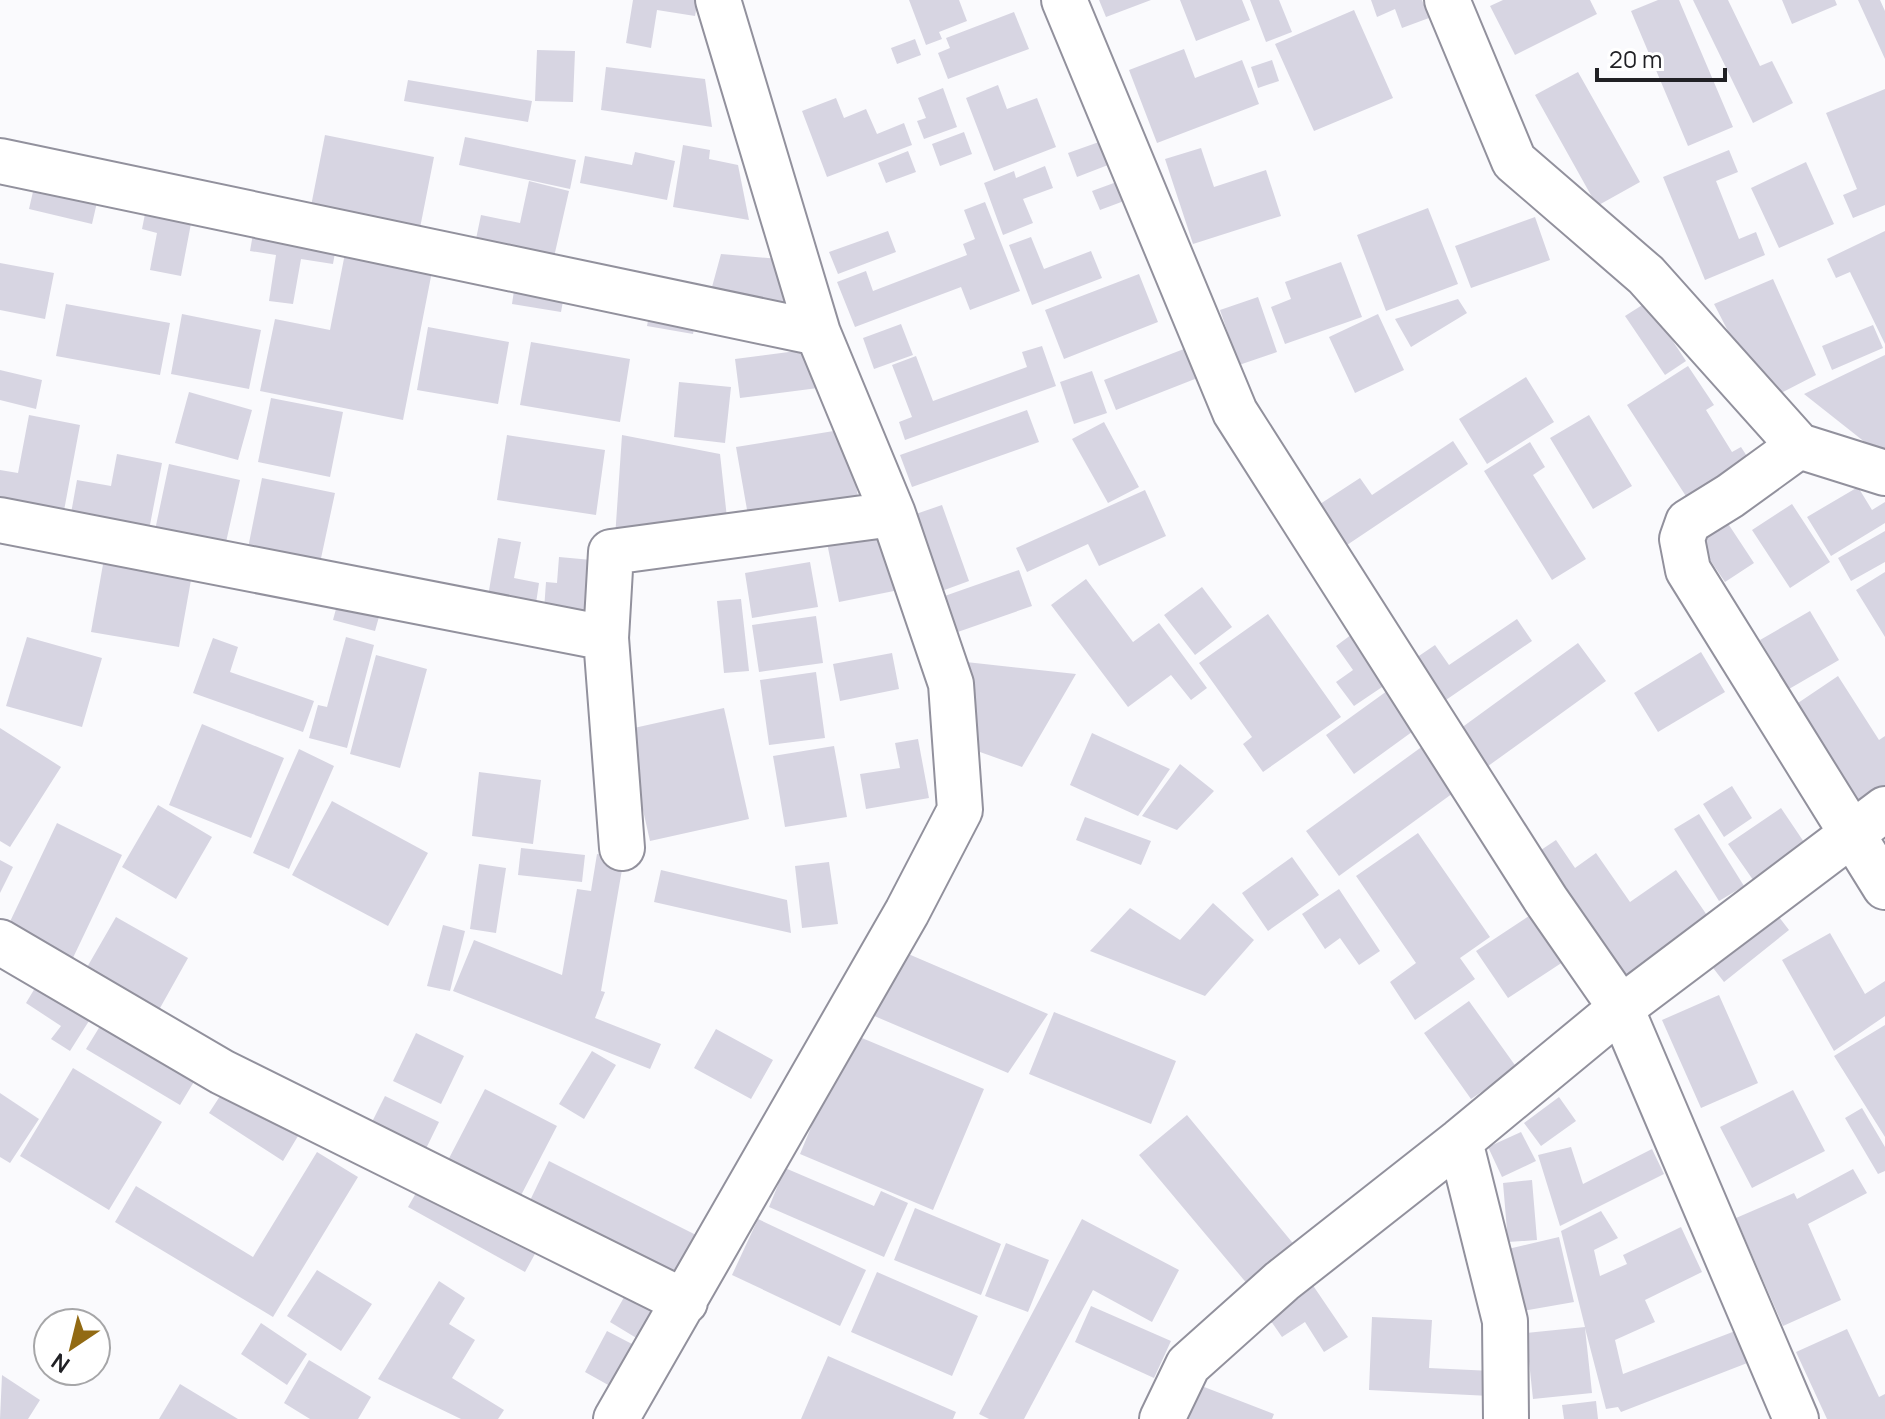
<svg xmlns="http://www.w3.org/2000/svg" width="1885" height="1419" viewBox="0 0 1885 1419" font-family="Manrope,sans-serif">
<rect width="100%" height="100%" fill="#fafafd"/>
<path fill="#d7d5e2" d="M633 0H698L695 16 657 10 651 48 626 43Z
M909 0H959L967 21 939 32 942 39 926 45Z
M1099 0H1151L1106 17Z
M1180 0H1242L1250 20 1196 41Z
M1250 0H1279L1292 32 1266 42Z
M1371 0H1422L1429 18 1402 28 1395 9 1377 17Z
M1503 0H1590L1597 14 1515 55 1490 6Z
M1658 0H1679L1733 127 1688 146 1631 11Z
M1693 0H1728L1760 66 1772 61 1793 103 1753 123Z
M1782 0H1835L1837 5 1792 24Z
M1858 0H1880L1885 11V59Z
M1354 10 1393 98 1314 131 1275 44Z
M1014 12 1029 49 948 79 938 53 950 48 946 38Z
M915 39 921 55 897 64 891 48Z
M1184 49 1195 78 1242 60 1259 104 1157 143 1129 70Z
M537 50 575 51 573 102 535 101Z
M1272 60 1279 81 1258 88 1251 67Z
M606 67 705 79 712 127 601 110Z
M1578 72 1640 182 1597 206 1535 95Z
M408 80 532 101 528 122 404 101Z
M998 85 1007 109 1037 98 1056 147 994 171 966 98Z
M943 88 957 127 924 139 917 121 926 118 918 98Z
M1885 89V205L1853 218 1843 195 1857 189 1826 113Z
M836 98 844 118 866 109 877 134 904 123 912 145 827 177 802 111Z
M964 132 972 154 940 166 932 144Z
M325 135 434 157 420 228 311 206Z
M465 137 576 160 570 189 459 165Z
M1099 142 1108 165 1077 177 1068 153Z
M683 145 710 150 709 159 738 165 749 220 673 207Z
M1201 148 1214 187 1266 170 1281 216 1193 244 1165 159Z
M1729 150 1738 172 1716 181 1739 239 1756 232 1765 255 1705 280 1663 177Z
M908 151 916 172 886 183 878 163Z
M635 152 675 161 667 200 580 183 585 156 632 165Z
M1806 162 1834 224 1779 248 1751 188Z
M1045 166 1053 188 1023 199 1033 223 1003 235 984 183 1014 171 1016 178Z
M1133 176 1140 195 1100 210 1092 191Z
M529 181 569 191 554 257 476 239 481 215 520 223Z
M35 183 98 198 92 224 29 209Z
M985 202 1020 291 970 310 961 287 855 327 837 282 866 271 873 291 967 255 963 244 975 239 964 210Z
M147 204 193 213 181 276 150 270 157 233 142 229Z
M1428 208 1458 284 1386 311 1357 235Z
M1535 217 1550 260 1471 288 1455 246Z
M254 228 337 241 333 264 301 259 293 304 269 301 276 255 250 251Z
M888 231 896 252 838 274 829 252Z
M1885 231V344L1850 272 1836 278 1827 259Z
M1031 237 1044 269 1091 251 1102 278 1032 305 1009 245Z
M348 238 435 256 403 420 260 391 275 319 330 330Z
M721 254 780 259 791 308 712 287Z
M1341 262 1362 317 1285 344 1271 307 1291 299 1285 282Z
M0 263 54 273 45 319 0 310Z
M1139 274 1158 322 1064 359 1045 310Z
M516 277 566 285 561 312 512 304Z
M1773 279 1816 375 1783 392 1757 387 1714 304Z
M1258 297 1277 352 1239 365 1220 310Z
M1458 299 1467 313 1411 347 1395 319Z
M1647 302 1686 361 1665 375 1625 316Z
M66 304 170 323 160 375 56 356Z
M651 304 697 313 693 334 647 326Z
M182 314 261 330 249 389 171 374Z
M1378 314 1404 370 1355 393 1329 337Z
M901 324 913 355 874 369 863 338Z
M1873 325 1883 348 1832 370 1822 346Z
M428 327 509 342 498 404 417 390Z
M531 342 630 359 620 422 520 405Z
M1042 346 1056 386 905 440 899 422 912 417 892 365 916 356 933 401 1027 367 1022 352Z
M1189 347 1200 377 1116 410 1104 380Z
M812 349 818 388 740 398 735 359Z
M1885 355V458L1804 394Z
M1688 366 1714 405 1706 410 1732 452 1741 447 1752 464 1691 504 1627 405Z
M0 370 42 380 36 409 0 400Z
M1092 371 1107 413 1074 424 1060 382Z
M1526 377 1554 422 1487 464 1459 419Z
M679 382 731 387 725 443 674 437Z
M189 392 252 410 238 460 175 443Z
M271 398 343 412 330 477 258 462Z
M1027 410 1039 442 912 487 900 455Z
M29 415 80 425 63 516 0 504V470L18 473Z
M1589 415 1632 486 1593 509 1550 438Z
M1104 422 1139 487 1108 503 1072 439Z
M846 429 859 502 749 521 736 447Z
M507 435 605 450 596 515 497 500Z
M622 435 720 454 727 518 615 538Z
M1453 441 1468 464 1344 547 1317 506 1360 478 1372 495Z
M1530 442 1545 467 1533 475 1586 559 1552 580 1484 471Z
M117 454 162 463 148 535 70 519 77 480 111 486Z
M169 464 240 480 224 551 154 535Z
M262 478 335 493 320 563 248 548Z
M1858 487 1872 510 1885 502V523L1831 556 1807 517Z
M1145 490 1166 536 1099 566 1088 544 1027 572 1016 548Z
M1792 504 1830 562 1790 588 1752 530Z
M942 505 969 581 939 592 913 515Z
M1725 519 1754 563 1725 582 1695 538Z
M892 525 904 589 839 602 826 538Z
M1885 531V562L1851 581 1838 558Z
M498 538 521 542 514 578 539 583 535 610 487 602Z
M105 553 193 569 179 647 91 632Z
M559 557 592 560 587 614 544 610 546 582 557 583Z
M810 562 818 607 752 618 745 573Z
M1019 570 1032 606 952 634 939 598Z
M1885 572V637L1856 590Z
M1086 579 1133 642 1159 623 1207 688 1191 700 1171 675 1128 707 1051 605Z
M1202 587 1232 627 1195 655 1164 615Z
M340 594 382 606 375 631 333 620Z
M741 599 749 671 724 673 717 601Z
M1810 611 1839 660 1789 689 1760 640Z
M1268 614 1341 717 1263 772 1243 744 1252 737 1199 663Z
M816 616 823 663 759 672 752 625Z
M1517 619 1532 641 1443 702 1413 660 1435 645 1449 665Z
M1359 629 1394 679 1354 706 1336 682 1353 670 1336 646Z
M27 637 102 658 82 727 6 706Z
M346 637 374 645 347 748 309 738 318 705 327 707Z
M213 638 238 647 230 672 314 701 303 732 193 693Z
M1578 643 1606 681 1484 769 1457 731Z
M1701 652 1725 692 1658 732 1634 693Z
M892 653 899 689 840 701 833 664Z
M376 655 427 669 400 768 350 754Z
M957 661 1076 674 1022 767 980 752Z
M816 672 825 738 769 745 760 680Z
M1838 676 1879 740 1885 736V788L1859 804 1795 705Z
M1387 691 1416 729 1354 774 1326 735Z
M724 708 749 819 650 841 625 730Z
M202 724 284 758 251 838 169 805Z
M0 728 61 767 10 847 0 841Z
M1092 733 1170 769 1138 816 1070 785Z
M918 739 929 798 866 809 860 774 900 768 895 743Z
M1427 743 1460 788 1339 876 1306 831Z
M834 746 847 817 785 827 773 756Z
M299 749 334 766 289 869 253 853Z
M1180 764 1214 791 1177 830 1142 816Z
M479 772 541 780 533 844 472 836Z
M1732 786 1752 818 1724 837 1703 804Z
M332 801 428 853 388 926 292 875Z
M158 805 212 837 176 899 122 867Z
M1781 808 1810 851 1758 887 1728 844Z
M1699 814 1744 886 1719 901 1674 829Z
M1085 817 1151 841 1141 865 1076 840Z
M57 823 122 855 71 962 6 930Z
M1418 833 1490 937 1460 958 1475 979 1415 1020 1390 982 1416 963 1356 876Z
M1556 840 1575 868 1596 853 1630 902 1676 870 1713 924 1622 987 1532 856Z
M521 848 585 855 582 882 518 875Z
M597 854 624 858 601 991 605 992 595 1018 661 1044 650 1069 453 991 474 940 562 975 577 889 591 891Z
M1292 857 1319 895 1268 931 1242 893Z
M0 860 13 867 0 893Z
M829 862 838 924 802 928 795 866Z
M479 864 506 868 496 933 470 929Z
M661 870 787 900 791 933 654 902Z
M1339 889 1380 951 1359 965 1340 938 1325 949 1302 914Z
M1213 903 1254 940 1205 996 1090 951 1130 908 1180 940Z
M1535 912 1566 960 1508 998 1476 951Z
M1775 912 1789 930 1724 982 1710 964Z
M116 917 188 958 155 1017 82 976Z
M443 925 465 931 450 991 427 986Z
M1830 933 1865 994 1885 981V1016L1834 1051 1782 960Z
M899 950 1048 1014 1008 1073 872 1015Z
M41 978 94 1013 70 1051 51 1039 61 1026 26 1003Z
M1719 995 1758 1083 1701 1108 1662 1020Z
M1469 1001 1517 1068 1471 1099 1424 1033Z
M1054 1012 1176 1061 1151 1124 1029 1074Z
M105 1018 198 1075 180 1105 86 1049Z
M1885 1025V1137L1834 1056Z
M716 1029 773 1060 751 1099 694 1068Z
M416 1033 464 1056 441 1104 393 1081Z
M850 1033 984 1089 933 1210 800 1154Z
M592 1051 616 1065 584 1119 559 1104Z
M73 1068 162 1122 109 1210 20 1156Z
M485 1089 557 1126 517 1203 445 1166Z
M224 1090 298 1136 283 1161 209 1113Z
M1793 1090 1825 1151 1752 1188 1720 1127Z
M0 1093 39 1119 10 1163 0 1157Z
M385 1096 439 1122 417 1167 363 1140Z
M1559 1097 1576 1121 1541 1146 1524 1123Z
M1862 1108 1885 1147V1171L1878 1174 1845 1118Z
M1187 1115 1301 1253 1254 1292 1139 1155Z
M1521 1132 1536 1161 1502 1177 1488 1147Z
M1571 1147 1583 1184 1652 1149 1664 1174 1560 1226 1538 1155Z
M317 1152 358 1177 273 1317 115 1222 136 1186 253 1257Z
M549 1161 698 1236 673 1287 524 1213Z
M785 1168 874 1206 881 1191 908 1203 884 1257 769 1207Z
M1853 1169 1867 1193 1808 1224 1841 1300 1783 1326 1736 1218 1794 1193 1797 1199Z
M424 1179 541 1243 525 1272 408 1207Z
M1532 1180 1537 1240 1508 1242 1503 1183Z
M915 1208 1001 1244 981 1295 894 1260Z
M1601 1211 1618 1238 1594 1250 1600 1276 1627 1264 1623 1255 1681 1227 1702 1272 1645 1300 1655 1322 1615 1340 1623 1374 1743 1328 1755 1360 1621 1412 1618 1407 1606 1409 1585 1328 1592 1393 1533 1399 1526 1333 1585 1327 1561 1231Z
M758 1219 866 1270 840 1326 732 1275Z
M1082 1219 1179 1270 1152 1322 1093 1290 1024 1419H989L979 1414Z
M1559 1237 1574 1302 1522 1311 1508 1249Z
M1006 1243 1049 1260 1028 1312 985 1296Z
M317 1270 372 1304 341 1351 287 1316Z
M877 1272 978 1316 952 1376 851 1332Z
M439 1281 465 1298 449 1324 475 1340 452 1378 504 1410 498 1419H461L378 1379Z
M1312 1284 1348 1337 1324 1352 1305 1322 1282 1337 1266 1314Z
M631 1285 659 1301 638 1339 610 1322Z
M1091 1306 1171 1341 1154 1378 1075 1342Z
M1372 1317 1432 1320 1429 1368 1492 1371 1490 1396 1369 1390Z
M261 1323 307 1354 287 1385 241 1354Z
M1847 1329 1879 1397 1885 1394V1419H1827L1796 1352Z
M607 1331 632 1344 610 1386 585 1372Z
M828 1356 956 1412 953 1419H801Z
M309 1360 371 1397 358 1419H310L284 1403Z
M2 1375 40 1400 28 1419H0Z
M180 1384 238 1419H159Z
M1199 1385 1274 1414 1272 1419H1186Z
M1596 1401 1598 1419H1564L1562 1405Z"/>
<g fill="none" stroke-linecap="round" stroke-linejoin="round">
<defs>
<path id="minor" d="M1064 0 1235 412 1546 900 1621 1008 1796 1419
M1447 0 1514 161 1646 275 1799 446 1885 473
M0 161 818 333
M1799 446 1730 496 1688 522 1682 539 1688 570 1885 887
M0 520 606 638
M622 848 606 638 611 552 893 514
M0 942 222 1072 685 1302
M1460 1141 1505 1321 1506 1419
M616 1419 907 912 960 810 951 684 893 514 818 333 718 0
M1162 1419 1188 1365 1282 1281 1460 1141 1621 1008 1885 809"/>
</defs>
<use href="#minor" stroke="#92919d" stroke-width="48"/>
<use href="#minor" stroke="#fff" stroke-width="44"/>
</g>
<g transform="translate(72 1347) rotate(215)"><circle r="38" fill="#ffffff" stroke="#a6a6a8" stroke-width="2"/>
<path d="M0-6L14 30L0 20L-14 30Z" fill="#926a13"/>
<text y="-12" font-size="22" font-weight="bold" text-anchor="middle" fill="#212125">N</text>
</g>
<path d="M1597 68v12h128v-12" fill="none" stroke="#212125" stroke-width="4"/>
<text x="1609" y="68" font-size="24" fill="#212125" stroke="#ffffff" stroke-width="6" paint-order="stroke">20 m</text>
</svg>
